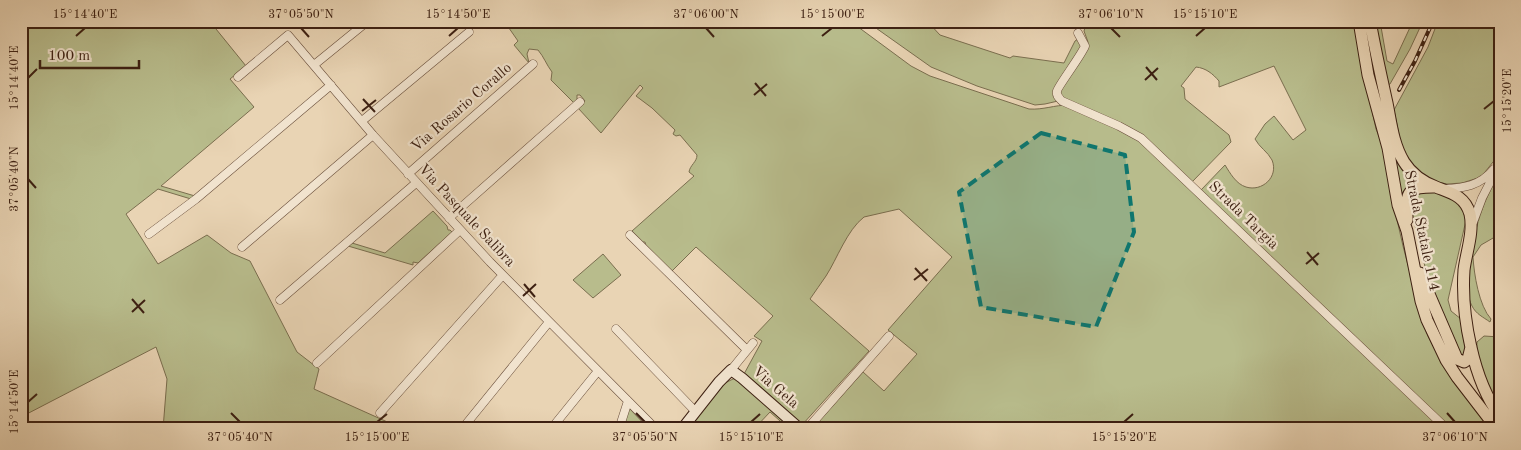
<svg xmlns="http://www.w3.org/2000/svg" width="1521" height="450" viewBox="0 0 1521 450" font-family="'Old Standard TT',serif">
<rect width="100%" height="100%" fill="#e9d4b4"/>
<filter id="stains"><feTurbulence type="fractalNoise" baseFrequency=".004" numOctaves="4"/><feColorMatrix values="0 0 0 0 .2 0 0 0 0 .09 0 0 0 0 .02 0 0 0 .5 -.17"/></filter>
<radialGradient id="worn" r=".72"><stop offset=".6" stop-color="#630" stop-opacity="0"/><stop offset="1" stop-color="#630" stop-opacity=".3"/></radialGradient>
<path fill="#b8bc8c" stroke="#7a6e4f" d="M21 21H227L216 29 246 66 230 79 254 107 161 186 195 196 191 199 158 189 126 214 158 264 207 235 231 253 250 261 297 352 319 369 314 389 403 429H163L167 379 156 347 21 417Z
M504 21H850L911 66 930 76 1029 109C1043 110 1055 105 1068 105L1140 140 1443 429H884L881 426 880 429H812L863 372 884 391 917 354 888 330 952 257 899 209 864 217C847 230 837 259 826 276 821 284 815 291 810 299L869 351 802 425 744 374 762 341 754 336 773 316 696 247 672 271 646 246 645 242H643L632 231 694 176 689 172C690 165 697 162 697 155L680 135 676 136 673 134 675 130 652 108 636 96 643 88 640 85 601 133 578 108 585 101 580 95H577V101L574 103 551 80 552 72C546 64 544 57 538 50L529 49 527 54 529 63 514 45 518 41Z
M866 21H927L940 35 1010 58 1013 56 1064 63 1075 41 1078 39 1081 44 1080 49 1056 86 1058 101 1045 104 1035 105 977 86 931 67Z
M1087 21H1354L1368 92 1376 129 1385 151 1392 198 1403 246 1422 319 1428 336 1441 361 1490 429H1451L1201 190 1225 165C1230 173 1236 184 1246 187 1262 192 1279 177 1272 160 1268 152 1259 147 1255 139L1265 124 1274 116 1293 140 1306 130 1274 66 1219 87V81C1213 74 1206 68 1196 67L1181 86 1184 88 1185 99 1229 135 1231 142 1229 144 1192 182 1158 149 1060 97V88L1086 48 1088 42 1084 31Z
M1364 21 1392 151 1421 183 1402 198 1371 72Z
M1372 21H1380L1387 61 1393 64 1413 21H1423L1410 49 1390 84 1388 85Z
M1438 21H1500V158L1497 157 1481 177 1462 183 1447 184 1437 182 1418 173 1402 149 1394 110 1428 47Z
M1500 172V234L1481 245 1473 257C1474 274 1479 306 1491 319L1490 322C1483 317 1476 314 1472 306 1467 297 1469 286 1469 276 1471 238 1481 204 1500 172Z
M1433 192 1453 199 1461 206 1466 220 1448 300 1451 311 1461 319 1466 354 1460 358 1428 279 1409 201 1413 193Z
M433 211 447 226 448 230H450L452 232 418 263 413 262V265L348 246 352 243 385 253Z
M603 254 621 275 593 298 573 280Z
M1484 336 1500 337V409C1489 394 1475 361 1477 342Z
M735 378 796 429H789L770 412 754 429H700L694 422 697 416 725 383Z
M630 409 649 429H621L628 410Z"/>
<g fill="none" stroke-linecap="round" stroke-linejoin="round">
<defs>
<path id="street" d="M1078 33 1085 46C1081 56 1058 86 1057 91 1056 96 1059 98 1062 101L1119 126 1141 138 1447 429
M314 65 368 21
M238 77 288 35 373 135 490 262 656 429
M362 121 469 32
M408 174 533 64
M1444 189C1464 188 1480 186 1494 169
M449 218 580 102
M1473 222 1482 198 1500 163
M149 234 196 199 331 85
M630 235 747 350
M242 247 373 135
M280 300 416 183
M616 329 695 411
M317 363 460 230
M731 370 753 343
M380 413 502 276
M462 429 549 322
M551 429 598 371
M619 429 628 401
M807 429 889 336"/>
<path id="secondary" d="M682 429 719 382 731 370 742 378 800 429"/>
<path id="primary" d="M1359 21 1368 75 1388 148 1398 205 1407 231 1421 301 1427 320 1446 360 1457 377 1497 429
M1370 21C1375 49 1381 76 1387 103 1391 123 1393 144 1404 162 1411 173 1423 182 1436 187 1451 193 1465 196 1470 214 1474 232 1466 253 1464 270 1461 314 1473 381 1500 416
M1407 220C1407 194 1404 187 1433 187
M1420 273 1457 359 1464 362 1468 359 1471 347"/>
</defs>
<use href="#street" stroke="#684d3a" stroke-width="9"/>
<use href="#secondary" stroke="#3d2012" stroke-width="12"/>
<use href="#primary" stroke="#3d2012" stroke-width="13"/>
<use href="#street" stroke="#f1e3ce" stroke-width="8"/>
<use href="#secondary" stroke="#f1e3ce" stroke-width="10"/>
<use href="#primary" stroke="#e9d4b4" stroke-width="11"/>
<defs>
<path id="rail" d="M1399 90 1415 61 1433 21"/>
</defs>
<use href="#rail" stroke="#3d2012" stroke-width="4"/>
<use href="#rail" stroke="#f1e3ce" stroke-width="2" stroke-dasharray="5.5" stroke-linecap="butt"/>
</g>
<path fill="#0f766e" fill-opacity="0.2" stroke="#0f766e" stroke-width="4" stroke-dasharray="10 6" stroke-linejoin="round" d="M1041 133 1125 155 1134 232 1096 327 981 307 959 192Z"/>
<path fill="none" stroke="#3d2012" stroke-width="2" d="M301 28 309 37M706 28 714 37M1111 28 1120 37M76 36 85 28M449 36 458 28M822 36 832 28M1196 36 1205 28M1146 67 1157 80M28 78 37 69M1145 80 1158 68M755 83 766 96M754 95 767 84M363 99 375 112M1484 109 1494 101M362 111 376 100M28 179 36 188M1307 252 1318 265M1306 264 1319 253M915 268 927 281M914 280 928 269M524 284 535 297M523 296 536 284M132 299 144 313M132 312 145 300M28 402 37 394M231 413 240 422M636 413 645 422M1447 413 1455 422M377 422 387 414M751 422 760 414M1124 422 1133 414"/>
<g text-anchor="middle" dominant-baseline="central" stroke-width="4.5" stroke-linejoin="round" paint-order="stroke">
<g font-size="15" fill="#3d2012" stroke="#f1e3ce">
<text transform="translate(462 108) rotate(-41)">Via Rosario Corallo</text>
<text transform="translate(466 216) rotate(47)">Via Pasquale Salibra</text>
<text transform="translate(1243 216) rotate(44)">Strada Targia</text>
<text transform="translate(1421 231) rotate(78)">Strada Statale 114</text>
<text transform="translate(775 388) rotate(41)">Via Gela</text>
</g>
</g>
<rect width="1521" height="450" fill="none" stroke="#e9d4b4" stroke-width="55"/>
<path d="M40 60v8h99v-8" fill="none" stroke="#3d2012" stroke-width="2.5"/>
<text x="48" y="60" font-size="15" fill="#3d2012" stroke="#f1e3ce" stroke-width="4" paint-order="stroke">100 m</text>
<rect x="28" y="28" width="1466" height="394" fill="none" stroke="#3d2012" stroke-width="2"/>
<g font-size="12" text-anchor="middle" fill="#3d2012">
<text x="85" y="18">15°14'40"E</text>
<text x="301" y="18">37°05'50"N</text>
<text x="458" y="18">15°14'50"E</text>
<text x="706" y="18">37°06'00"N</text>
<text x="832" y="18">15°15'00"E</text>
<text x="1111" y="18">37°06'10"N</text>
<text x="1205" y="18">15°15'10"E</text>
<text transform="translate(14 78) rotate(-90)" y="4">15°14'40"E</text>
<text transform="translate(1507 101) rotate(-90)" y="4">15°15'20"E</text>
<text transform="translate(14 179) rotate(-90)" y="4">37°05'40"N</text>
<text transform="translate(14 402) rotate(-90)" y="4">15°14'50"E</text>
<text x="240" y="441">37°05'40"N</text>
<text x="377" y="441">15°15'00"E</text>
<text x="645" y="441">37°05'50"N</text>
<text x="751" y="441">15°15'10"E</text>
<text x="1124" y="441">15°15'20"E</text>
<text x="1455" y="441">37°06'10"N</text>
</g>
<rect width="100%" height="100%" filter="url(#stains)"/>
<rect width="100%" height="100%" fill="url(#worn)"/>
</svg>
